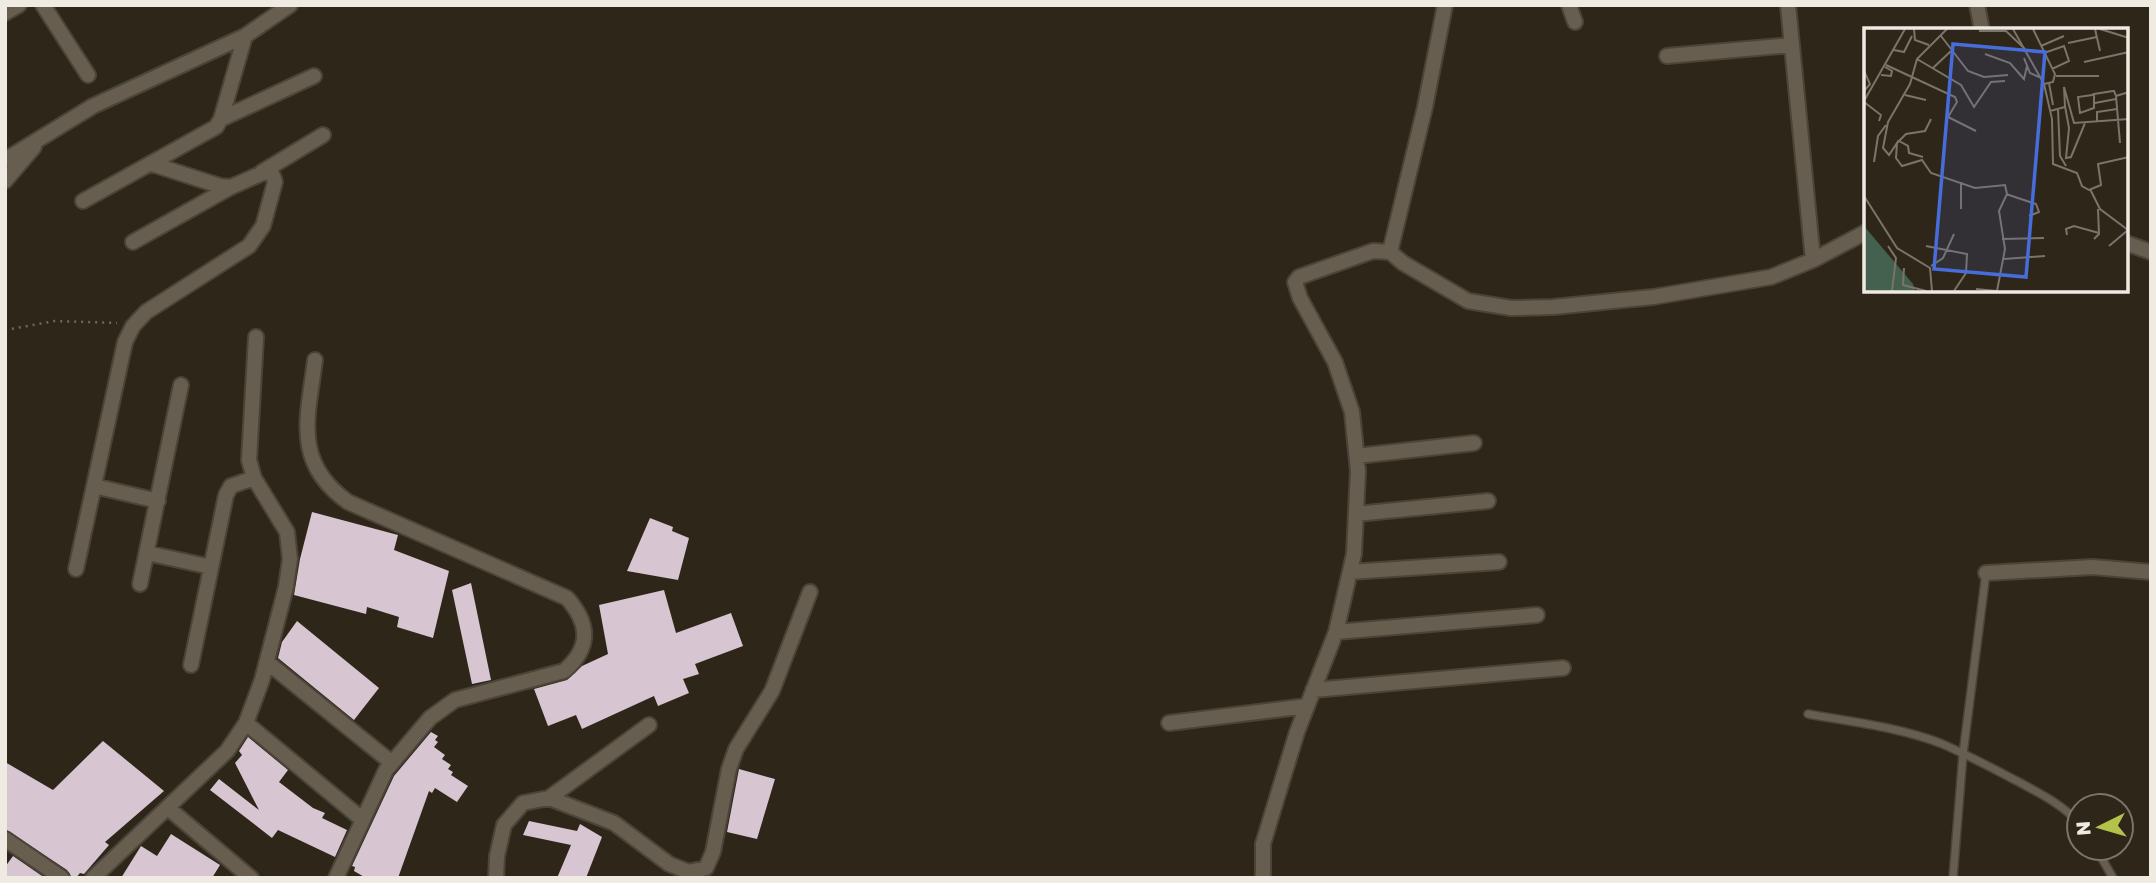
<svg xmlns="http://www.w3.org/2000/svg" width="2156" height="883" viewBox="0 0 2156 883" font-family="'Golos Text',sans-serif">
<rect width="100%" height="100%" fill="#2e2619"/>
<path fill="#d7c5d1" d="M312 512 398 535 394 550 449 571 433 638 397 627 399 617 367 607 366 614 294 595 300 559Z
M650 518 673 527 672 531 689 538 678 580 627 571Z
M471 583 491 680 472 684 452 590Z
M664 590 676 633 731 613 743 646 695 664 699 674 683 679 689 693 658 706 654 696 582 729 576 715 548 726 534 689 567 680 582 666 608 654 599 605Z
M297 621 379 688 354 720 278 658 282 642Z
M431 732 438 736 435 740 438 742 434 747 445 755 442 759 451 765 448 769 453 772 451 775 468 786 457 802 435 788 432 793 429 791 398 878H366L354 871 355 867 352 866 394 776Z
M248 737 288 770 279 782 313 808 325 813 322 818 347 830 335 857 278 830 272 838 210 790 219 779 259 810 235 763 242 755 239 751Z
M103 741 164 791 105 842 109 845 84 874 80 873 76 878H72L67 870 5 829V762L53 790Z
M739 769 775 779 757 839 727 832Z
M529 821 577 831 580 824 602 837 586 878H557L571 845 523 835Z
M171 834 220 865 212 878H121L141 846 157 856Z
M13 856 45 878H5V867Z"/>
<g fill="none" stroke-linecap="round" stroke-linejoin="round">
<defs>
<path id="lane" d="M1808 714C1852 722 1898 727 1940 743 1966 754 1992 768 2017 781 2039 793 2062 804 2079 823
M2096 848 2113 878
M1953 878 1963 754 1986 573"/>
<path id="street" d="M43 5 88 75
M1569 5 1575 22
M1788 5 1813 260
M1977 5 1982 30
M5 13 19 5
M1667 56 1792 45
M221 119 314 76
M5 160 93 106 245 36 290 5
M262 172 323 135
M5 181 34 147
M83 201 216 127 221 119 245 36
M133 242 231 187
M2126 243 2151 252
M1390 252 1425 107 1445 5
M315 360C308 417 292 462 348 502L567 598C590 624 591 648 564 671L455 700 430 718 386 770 336 878
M1357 456 1474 443
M94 486 158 501
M1356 514 1488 501
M147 553 211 567
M76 569 125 342 133 326 146 312 249 246 263 226 275 182 273 176 267 171 231 187 220 186 152 164
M1350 572 1499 562
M1986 573 2093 567 2151 572
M140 584 181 385
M1336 632 1537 615
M267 662 392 763
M191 665 226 495 231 486 254 478
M1313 690 1563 668
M246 723 363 820
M1169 723 1307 706
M549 798 649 725
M168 808 251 878
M5 839 62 878
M93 878 227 751 246 723 262 680 286 587 290 559 287 532 254 478 249 460 256 337
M496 878 497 856 504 825 523 803 549 798 614 823 669 864 689 872 706 868 713 852 729 769 736 749 772 691 810 592
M1263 878V844L1272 814 1297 732 1336 632 1354 554 1358 471 1352 412 1335 362 1300 298 1295 282 1299 277 1373 251 1390 252 1403 263 1468 301 1511 308 1553 307 1653 297 1771 277 1813 260 1866 232"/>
</defs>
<use href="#lane" stroke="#4a4439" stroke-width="10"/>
<use href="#street" stroke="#4a4439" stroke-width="18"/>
<path stroke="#6f685d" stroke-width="2.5" stroke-dasharray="2 5" stroke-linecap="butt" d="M5 330 55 321 117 323"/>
<use href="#lane" stroke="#675e4f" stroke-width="7"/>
<use href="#street" stroke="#675e4f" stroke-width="14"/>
</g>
<g transform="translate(1864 28)">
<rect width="264" height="264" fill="#2e2619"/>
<path d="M0 198 49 256 51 263H0Z" fill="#44604e"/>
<path fill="none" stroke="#7b7469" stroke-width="2" d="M50 1 51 12 65 17M83 1 53 31 46 56 24 94 19 120 25 127 33 115 32 130 38 138 58 132 67 145 111 160 141 157 143 166 135 183 141 221 133 263M149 1 180 56 189 54 191 46 169 1M231 1 236 23M236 1 265 10M115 3H142L161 21M77 8 104 43 120 49 144 47M204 15 233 9M177 18 200 8M30 22 40 24 48 8M180 25 200 18 205 33 188 41M121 26 146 35 160 51 163 38M160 30 166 45 175 49M53 31 97 57 110 79 127 54 141 53M220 34 265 24M22 37 91 69 93 74 84 89 112 103M69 40 87 23M0 43 6 56 0 63M17 47 27 48 28 43 21 39M192 48H235M185 55 189 77M180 56 188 91 189 136 213 145 218 158 225 162 237 157 234 136 265 129M230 66V80L216 85 214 69 228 67 230 66 249 63H250L252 68M41 67 62 72M0 73 41 1M0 74 17 87 15 93M231 75 252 71M201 78 205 100 202 130 207 129 221 95M194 81 196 128 202 138M186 83 201 79 200 59 210 95 265 91M233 94V84L253 81M35 113 44 118 45 125 59 129M33 115 42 106 61 103 67 91M256 115 252 68 265 64M10 134 14 108 22 97M97 154V181M226 161 236 181 264 202 245 218M142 166 172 176 175 184 165 188M0 168 33 220 66 240 68 263M203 207 202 201 210 198 235 205M138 211 180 210M230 211 235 206 234 181M24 218 32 230 28 263M62 218 103 226 102 245 90 263M140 231 181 228M67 238 79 230 90 206M40 240 39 257 62 263M112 261 133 263"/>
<path fill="#476dda" fill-opacity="0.15" stroke="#476dda" stroke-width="3.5" d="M89 16 181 24 162 249 70 241Z"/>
<rect width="264" height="264" fill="none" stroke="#efeae2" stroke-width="3.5"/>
</g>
<rect width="2156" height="883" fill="none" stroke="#efeae2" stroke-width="14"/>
<g transform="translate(2100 827) rotate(265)"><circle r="33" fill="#2e2619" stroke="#7b7469" stroke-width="2"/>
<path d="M0-5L12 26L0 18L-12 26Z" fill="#b3c24b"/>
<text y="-10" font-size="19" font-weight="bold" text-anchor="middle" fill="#efeae2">N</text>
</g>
</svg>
